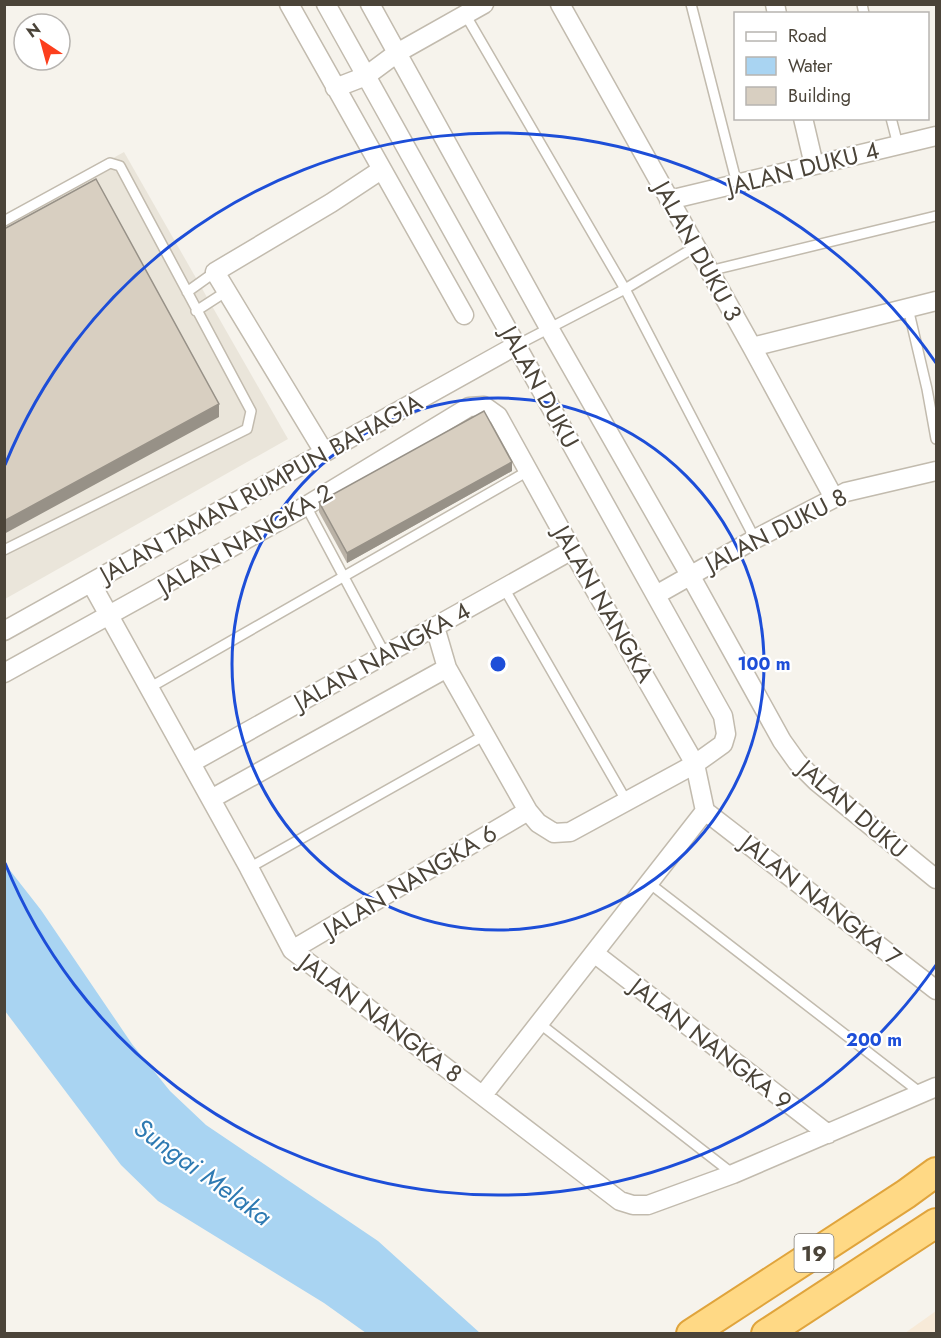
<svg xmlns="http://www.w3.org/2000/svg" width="941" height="1338" viewBox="0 0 941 1338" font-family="Jost,sans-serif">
<rect width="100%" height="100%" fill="#f6f3ec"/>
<path fill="#eae5da" d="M124 152 288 439 5 599V218Z"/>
<path fill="#f7ead8" d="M936 1311V1333H905Z"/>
<path fill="#a9d4f2" d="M5 864 41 910 132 1044 170 1091 206 1125 378 1241 480 1333H366L324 1303 158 1201 121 1165 5 1011Z"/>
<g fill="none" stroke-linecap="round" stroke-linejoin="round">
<defs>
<path id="service" d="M691 4 737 184
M862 4 864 14
M465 14 625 289 755 539
M891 118 898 145
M4 221 110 163 120 166 251 411 247 429 4 550
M709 271 936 216
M187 292 215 272
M908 308 927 389 936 439
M196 311 227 291
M517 345 625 289 695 247
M306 506 385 654
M504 588 627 802
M149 688 528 471
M249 868 485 735
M649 883 922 1094
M539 1023 733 1174"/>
<path id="minor" d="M289 4 464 315
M326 4 723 716 726 734 723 744 695 764 570 832 554 833 538 823 528 811 447 668 435 627
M370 4 549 328 690 575 782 741 797 762 816 781 936 879
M560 4 752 347 834 498
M775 4 777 14
M335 88 366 76 397 53 484 4
M803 118 814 165
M669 200 936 136
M752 347 936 301
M324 452 215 272 331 203 381 170
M91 583 249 868 292 950 620 1201 633 1205H648L733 1174 936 1087
M656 595 755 539 846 492 936 471
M4 631 517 345
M4 673 306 506 469 407 484 406 498 416 572 550 695 764 705 811
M191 763 572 550
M211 799 447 668
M705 811 936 990
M292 950 528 811
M594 953 828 1134
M483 1095 705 811"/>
<path id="trunk" d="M691 1334 906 1194 936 1172
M766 1334 936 1223"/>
</defs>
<use href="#service" stroke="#c2bbae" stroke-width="12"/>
<use href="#minor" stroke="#c2bbae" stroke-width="21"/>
<use href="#trunk" stroke="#e0a43c" stroke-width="32"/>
<use href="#service" stroke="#fff" stroke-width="9"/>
<use href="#minor" stroke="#fff" stroke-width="18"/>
<use href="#trunk" stroke="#ffd985" stroke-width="28"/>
</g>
<path fill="#bab2a6" d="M512 471 347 563 319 512V502Z"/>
<path fill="#979187" d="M219 404V417L4 534V521Z
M512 462V471L347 563V553Z"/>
<path fill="#d8cfc1" stroke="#979187" stroke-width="1.5" d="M96 179 219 404 4 521V229Z
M484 411 512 462 347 553 319 502Z"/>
<g fill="none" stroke="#1d4ed8" stroke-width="3">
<circle cx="498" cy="664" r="266"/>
<path d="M936 965A532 532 0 0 1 5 863M5 465A532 532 0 0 1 936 363"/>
</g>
<g text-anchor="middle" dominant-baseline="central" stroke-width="4.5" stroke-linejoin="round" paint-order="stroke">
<rect fill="#fff" stroke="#817c74" stroke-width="1.5" x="794.5" y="1234" width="39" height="38" rx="4.5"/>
<g font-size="22" font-weight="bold" fill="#4b4439">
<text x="814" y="1253">19</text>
</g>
<g font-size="24" fill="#4b4439" stroke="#fff">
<text transform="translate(803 168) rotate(-14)">JALAN DUKU 4</text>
<text transform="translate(698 251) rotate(61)">JALAN DUKU 3</text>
<text transform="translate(540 387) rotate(61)">JALAN DUKU</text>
<text transform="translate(261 488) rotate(-29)">JALAN TAMAN RUMPUN BAHAGIA</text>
<text transform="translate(776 530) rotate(-27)">JALAN DUKU 8</text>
<text transform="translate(245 539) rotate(-30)">JALAN NANGKA 2</text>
<text transform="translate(604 604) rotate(60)">JALAN NANGKA</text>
<text transform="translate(382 656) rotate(-29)">JALAN NANGKA 4</text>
<text transform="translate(853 809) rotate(41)">JALAN DUKU</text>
<text transform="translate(410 881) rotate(-31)">JALAN NANGKA 6</text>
<text transform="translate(821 900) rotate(38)">JALAN NANGKA 7</text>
<text transform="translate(381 1018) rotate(37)">JALAN NANGKA 8</text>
<text transform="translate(711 1044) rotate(38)">JALAN NANGKA 9</text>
</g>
<g font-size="26" font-style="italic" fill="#2e7ab2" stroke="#fff">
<text transform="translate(203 1172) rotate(36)">Sungai Melaka</text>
</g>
</g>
<circle cx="498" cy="664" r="9" fill="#1d4ed8" stroke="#fff" stroke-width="3"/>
<g font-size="18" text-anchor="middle" font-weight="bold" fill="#1d4ed8" stroke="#fff" stroke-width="4.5" stroke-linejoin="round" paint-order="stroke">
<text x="764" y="670">100 m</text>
<text x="874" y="1046">200 m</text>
</g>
<rect width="941" height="1338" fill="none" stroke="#4b4439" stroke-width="12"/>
<rect x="734" y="12" width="195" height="108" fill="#ffffff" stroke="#b7b4b0" stroke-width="1.5"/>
<rect x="746" y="32" width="30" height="9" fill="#ffffff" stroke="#b7b4b0" stroke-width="1.5"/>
<text x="788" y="42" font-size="18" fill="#4b4439">Road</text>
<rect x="746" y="57" width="30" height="18" fill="#a9d4f2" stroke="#b7b4b0" stroke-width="1.5"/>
<text x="788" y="72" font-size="18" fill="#4b4439">Water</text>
<rect x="746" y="87" width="30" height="18" fill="#d8cfc1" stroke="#b7b4b0" stroke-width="1.5"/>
<text x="788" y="102" font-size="18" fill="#4b4439">Building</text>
<g transform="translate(42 42) rotate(324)"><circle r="28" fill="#ffffff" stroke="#b7b4b0" stroke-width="1.5"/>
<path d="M0-4.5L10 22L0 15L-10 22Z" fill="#fc3f1d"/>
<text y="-9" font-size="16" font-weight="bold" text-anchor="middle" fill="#4b4439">N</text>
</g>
</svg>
